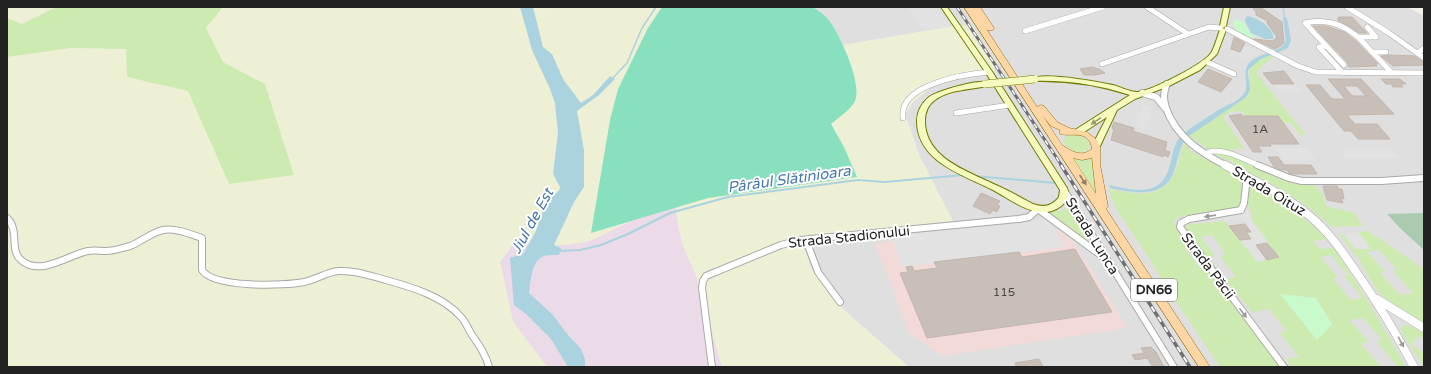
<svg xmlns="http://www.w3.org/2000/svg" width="1431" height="374" viewBox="0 0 1431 374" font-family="'Varela Round',sans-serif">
<rect width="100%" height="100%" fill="#f2efe9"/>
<path fill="#e0dfdf" d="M806 7H1407L1424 16V367H909L845 311 812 270 800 237 952 221 919 155 905 114 913 102 935 84 955 26 837 46Z"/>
<path fill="#f2dad9" d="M1047 223 1067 237 1078 248 1127 328 942 356 909 333 875 243Z"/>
<path fill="#ebdbe8" d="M676 207 677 218 682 243 696 275 722 367H547L513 322 500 262 513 244 567 245 651 211Z"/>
<path fill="#eef0d5" d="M7 7H56L22 25 7 18Z
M223 7H513L514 9 582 7H806L837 46 955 26 972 25 995 61 994 74 975 75 935 84 913 102 905 114 919 155 953 221 800 237 812 270 844 311 909 367H722L696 275 682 243 677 218 676 207 651 211 590 241 567 245 513 244 500 262 513 322 547 367H7V57L71 48 127 49 172 86 188 91 229 184 265 84 223 62 206 28Z"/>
<path fill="#cdebb0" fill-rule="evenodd" d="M56 7H223L206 28 223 62 265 84 294 175 229 184 188 91 127 77 126 49 71 48 7 57V18L22 24Z
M1272 55 1274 56 1264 64 1256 73 1306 135H1300L1291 123H1284L1278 116H1254L1251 123 1243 112C1234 110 1230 112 1223 117L1245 149 1237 148 1230 152 1218 149H1208L1189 136 1245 98C1262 80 1230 69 1272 55Z
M1068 135C1077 134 1085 136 1090 144L1089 149C1080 156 1067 151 1063 141V139Z
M1184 143C1188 147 1191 151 1196 154 1209 163 1228 167 1240 179 1245 185 1242 203 1237 208L1178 217 1173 221 1177 229 1186 243 1188 242 1191 247 1185 248 1201 269 1207 268 1281 367H1220L1161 279 1151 261 1116 209 1110 194V189C1130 193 1159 200 1172 178 1178 168 1180 154 1184 143Z
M1213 153H1222L1314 183 1323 195 1326 206 1354 213 1363 226 1332 227C1303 201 1269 180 1233 165L1235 163 1229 160 1227 161Z
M1070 157 1082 160 1094 159 1097 196Z
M1249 184H1254C1281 200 1305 217 1327 239L1313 241 1320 249 1334 248 1366 298 1406 367H1398L1376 341 1382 340 1363 318 1349 320 1369 342 1361 344 1381 367H1291L1286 359 1299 357 1280 333 1286 331 1269 309 1252 312 1225 279 1236 277 1220 256 1226 255 1212 235 1201 237 1215 256 1209 258 1224 279H1221L1186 229 1187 224 1190 221 1193 224 1225 221 1245 247 1256 245 1267 260 1279 257 1253 223 1247 200V185ZM1331 255 1348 275 1344 276 1363 298 1351 300 1332 278 1338 277 1320 257ZM1280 294 1316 298 1332 324 1317 340Z
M1071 204 1094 243 1096 249 1070 227 1047 212C1056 212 1065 212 1071 204Z
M1368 231 1424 269V323L1382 296 1378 292 1357 257 1339 234H1343L1356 249H1370L1358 232ZM1379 250 1397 270 1393 271 1413 293 1400 295 1380 273 1385 271 1367 252Z
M1405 325 1411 326 1424 333V339L1419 336 1411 344 1424 353V367L1403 335 1401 326Z"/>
<path fill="#aacbaf" d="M1424 213V250L1401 229 1387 214Z"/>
<path fill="#c8facc" d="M1235 19 1244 22 1250 33 1255 37 1250 40 1239 34 1233 25Z
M1280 294 1316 298 1332 324 1317 340Z"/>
<path fill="#88e0be" d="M662 7H812C820 11 826 16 831 23 841 38 864 86 854 103 849 111 838 118 831 124L844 147 857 177 708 198 591 233 610 120 618 89 648 28Z"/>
<path fill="#e2e2e2" d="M907 7H936L948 22H953L955 25 925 30Z
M1245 45 1257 51 1261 49 1268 52 1254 56 1248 60 1240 56Z
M1282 52 1303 63 1318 68 1329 69 1322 60H1329L1340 72 1321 71 1305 67 1279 53Z
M1274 84H1295L1302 92 1281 93Z
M1143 104 1152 107 1146 129 1136 126Z
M1275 148H1307L1316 160H1285Z
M1346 149H1392L1401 158H1346L1343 155Z
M1245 208 1249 209 1253 223 1269 243 1256 245 1267 260 1257 262 1240 240 1251 239 1246 232 1251 231 1241 218 1225 221 1221 215 1241 212Z
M1044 219 1050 222 1065 247 902 267 891 236Z
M1358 232 1371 249H1356L1343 234Z"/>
<path fill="#aad3df" d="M520 7H533L543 47 552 54 563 79 581 103 593 95 610 76 615 79 599 95 577 111 584 150V187L574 202 554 245 561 248 559 255C555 255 548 255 544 256 531 260 531 282 529 293L552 314 568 335 581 349 585 359V367H568L551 339 526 314 514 305 510 258 524 253C528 244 534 236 537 228 543 213 544 200 559 191L560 187 553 174 558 133 555 103 550 89 532 50Z
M1248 16C1257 18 1275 28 1273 39H1265L1251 33 1245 21 1246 17Z
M1283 17 1287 18 1291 40 1288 48 1277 53 1274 51 1283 46 1286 41Z
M1270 52 1274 54 1261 59 1248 70C1247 82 1255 87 1245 98L1186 138C1178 149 1178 164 1172 176 1161 199 1129 192 1110 188L1109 185C1124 188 1143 194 1157 186 1175 174 1168 148 1182 135 1194 125 1208 117 1220 109 1229 104 1240 101 1245 92 1247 88 1246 84 1246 80 1243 61 1255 58 1270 52Z"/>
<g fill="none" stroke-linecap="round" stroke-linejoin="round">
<path stroke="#aad3df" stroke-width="1.5" d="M1283 7 1285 20
M612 79 627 63 642 28 656 7"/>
<path stroke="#aad3df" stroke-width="2" d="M974 176 1056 183
M557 251 580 250 601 245 628 234 670 213 728 197 858 180 885 182 963 175"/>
</g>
<path fill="#c7bfb8" stroke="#c4b6ab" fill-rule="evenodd" d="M1252 7H1260L1282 22 1284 42 1282 45 1275 49 1254 39 1273 41 1277 37 1267 23 1268 21 1256 15V12Z
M1338 17H1352L1367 33H1359L1339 21 1337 19H1340Z
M1313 26H1326L1344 32 1355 40 1378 64H1375L1377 66 1349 67 1347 62Z
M1234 37 1245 43 1240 52 1231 49Z
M1389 55 1414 56 1424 62V65L1393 66 1381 56Z
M1092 67 1099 69 1105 73 1095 75H1084L1080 69Z
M1208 69 1232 79 1221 92 1198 82Z
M1284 71 1294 84H1272L1263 73Z
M1328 79H1361L1394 114 1347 115 1355 124H1377L1390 139H1358L1351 131H1344L1306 85H1320L1332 99H1345ZM1344 86H1357L1366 96H1352Z
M1381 79H1400L1406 84H1401L1403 87H1393L1391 84H1386Z
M1241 114 1242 116H1278L1299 144H1270L1271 146H1258L1262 152H1253L1229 116Z
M1114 122 1134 128 1133 131 1167 142 1165 150 1170 152 1168 157 1164 155 1163 157 1111 140 1114 129 1112 128Z
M1268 157H1278L1284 165H1311L1317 174H1290L1287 170H1281L1274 167Z
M1323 186H1338V189H1342L1344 199 1341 198 1343 203 1327 200Z
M981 193 1000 201 997 205 1000 206 997 212 993 210 990 214 973 206Z
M1245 224 1251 232H1246L1251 239 1240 240 1229 226Z
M1267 243 1279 257 1267 260 1256 245Z
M1075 249 1112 312 927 338 900 273 908 272 906 267 912 266 914 271 937 268 934 262 1019 252 1022 257Z
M1151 347 1156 352 1164 367H1153L1147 358 1135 360 1132 355 1144 353 1141 348Z
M1039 359 1043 367H1017L1015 363Z"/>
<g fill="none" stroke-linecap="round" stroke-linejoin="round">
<defs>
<path id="minor-far1" d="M1147 7 1188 34
M1347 7 1389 33 1424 58
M1305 23C1326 19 1341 23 1358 37
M1305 23 1344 65
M1367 27 1376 37
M1227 29 1298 66 1316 72 1424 73
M1025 31 1103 7
M1376 37H1358L1392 73
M1326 46 1319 47 1343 73
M1372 52H1386
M1418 53 1424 48
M1207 62 1234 74
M1102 64 1209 27 1220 28
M956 113 1010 105
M903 118C898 84 966 74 989 72
M1206 154C1216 144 1248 161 1260 166"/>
<path id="minor" d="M1257 165 1289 178 1302 181H1381L1424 178
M1247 176 1244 203 1241 210 1189 219 1181 223 1180 227 1284 367
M1064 190 1174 367
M7 218C20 230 9 250 21 260 40 277 68 255 88 251 94 250 100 251 106 251 114 251 122 248 130 246 141 242 152 232 163 230 176 228 190 234 202 238V270C213 288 285 286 304 282 316 280 326 272 339 271 355 270 371 276 386 280 411 287 443 296 461 317 466 322 468 329 472 335 479 345 486 355 489 367
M806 240 818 272 840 302
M712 367 702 288 703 281 706 276 781 245 800 240 1019 219 1029 217 1038 209 1106 259"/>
<path id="tertiary-far1" d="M1167 84C1163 92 1163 99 1166 108 1176 137 1201 153 1227 166
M1142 93 1156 97 1165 108"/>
<path id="tertiary" d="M1225 165C1255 181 1285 195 1311 217 1330 233 1343 253 1357 273 1378 303 1397 335 1414 367
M1377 299 1424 328"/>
<path id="secondary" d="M941 7H947L991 70 1067 188C1073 203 1053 214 1040 212 1023 210 1008 198 993 190 964 175 917 162 917 121 917 111 922 103 929 97 939 90 976 80 987 82L989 84 987 86C970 90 950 89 935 100 928 105 925 112 925 121 925 159 970 172 998 186 1010 191 1021 198 1033 204 1044 208 1052 206 1059 197L1060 190 986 73Z
M1224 7H1230L1226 26 1223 28 1220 26Z
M1223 28 1226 30 1217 54 1200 70 1169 86 1135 99 1117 110 1100 146 1096 149 1092 146 1107 117 1081 134H1075L1074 132 1075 130 1130 95C1099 85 1068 80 1035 81L1032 79C1041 71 1099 82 1113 85 1120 87 1128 91 1136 92 1148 93 1204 64 1211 53 1215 47 1217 37 1220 30Z"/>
<path id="primary" d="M964 7H972L1037 107 1041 105 1044 106 1057 122 1069 128 1087 132 1097 140 1100 147V164L1108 207 1106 209 1210 367H1199ZM1043 116 1051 126 1060 130V134C1072 137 1089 129 1092 149 1081 158 1071 151 1062 145ZM1073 158 1082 160 1092 158 1096 194Z
M972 7H980L994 28 993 30H987Z"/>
</defs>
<use href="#minor-far1" stroke="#a9a9a9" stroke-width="6"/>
<use href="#minor" stroke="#a9a9a9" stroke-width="8"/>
<use href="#tertiary-far1" stroke="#a9a9a9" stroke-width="8"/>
<use href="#tertiary" stroke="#a9a9a9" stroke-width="9"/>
<use href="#secondary" stroke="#707d05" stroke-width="2"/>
<use href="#primary" stroke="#a06b00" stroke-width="1"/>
<use href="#minor-far1" stroke="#fff" stroke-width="5"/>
<use href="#minor" stroke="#fff" stroke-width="6"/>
<use href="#tertiary-far1" stroke="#fff" stroke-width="6"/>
<use href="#tertiary" stroke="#fff" stroke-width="8"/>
<use href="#secondary" fill="#f7fabf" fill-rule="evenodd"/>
<use href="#primary" fill="#fcd6a4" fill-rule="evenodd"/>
<defs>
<path id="rail-far1" d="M957 7 1062 166"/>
<path id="rail" d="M1061 165 1190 367"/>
</defs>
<use href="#rail-far1" stroke="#707070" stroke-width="3"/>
<use href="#rail" stroke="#707070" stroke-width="3.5"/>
<use href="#rail-far1" stroke="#fff" stroke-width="1.5" stroke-dasharray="5" stroke-linecap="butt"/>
<use href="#rail" stroke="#fff" stroke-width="2" stroke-dasharray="6" stroke-linecap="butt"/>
<defs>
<path id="secondary-bridge" d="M985 84 1035 79"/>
</defs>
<use href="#secondary-bridge" stroke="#707d05" stroke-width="8" stroke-linecap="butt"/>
<use href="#secondary-bridge" stroke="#f7fabf" stroke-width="7"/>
</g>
<defs><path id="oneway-solid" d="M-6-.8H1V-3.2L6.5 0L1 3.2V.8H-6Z"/></defs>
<use fill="#979978" href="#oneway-solid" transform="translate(1096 121) rotate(146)"/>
<use fill="#8f7c63" href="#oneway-solid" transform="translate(1083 180) rotate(56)"/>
<g fill="#9c9c9c">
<use href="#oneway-solid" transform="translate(1210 216) rotate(172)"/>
<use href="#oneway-solid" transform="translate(1243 313) rotate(53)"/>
<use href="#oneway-solid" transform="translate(1401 342) rotate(62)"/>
</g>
<g text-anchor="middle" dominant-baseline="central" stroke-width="4" stroke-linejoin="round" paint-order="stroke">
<g font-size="12" fill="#4b4948">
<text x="1260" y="129">1A</text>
<text x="1004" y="292">115</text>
</g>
<rect fill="#fff" stroke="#646464" stroke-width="1" x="1131" y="279" width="46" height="22" rx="3"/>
<g font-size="13" font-weight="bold" fill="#222">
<text x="1154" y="290">DN66</text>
</g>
<g font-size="14" fill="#222" stroke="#fff">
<text transform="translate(1269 191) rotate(31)">Strada Oituz</text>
<text transform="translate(1092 236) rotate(58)">Strada Lunca</text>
<text transform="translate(849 237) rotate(-6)">Strada Stadionului</text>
<text transform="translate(1208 266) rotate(53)">Strada Păcii</text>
</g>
<g font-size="15" font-style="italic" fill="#4a7aab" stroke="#fff">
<text transform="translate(789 179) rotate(-8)">Pârâul Slătinioara</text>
<text transform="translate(532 221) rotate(-61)">Jiul de Est</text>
</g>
</g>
<rect width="1431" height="374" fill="none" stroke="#222222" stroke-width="16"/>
</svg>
